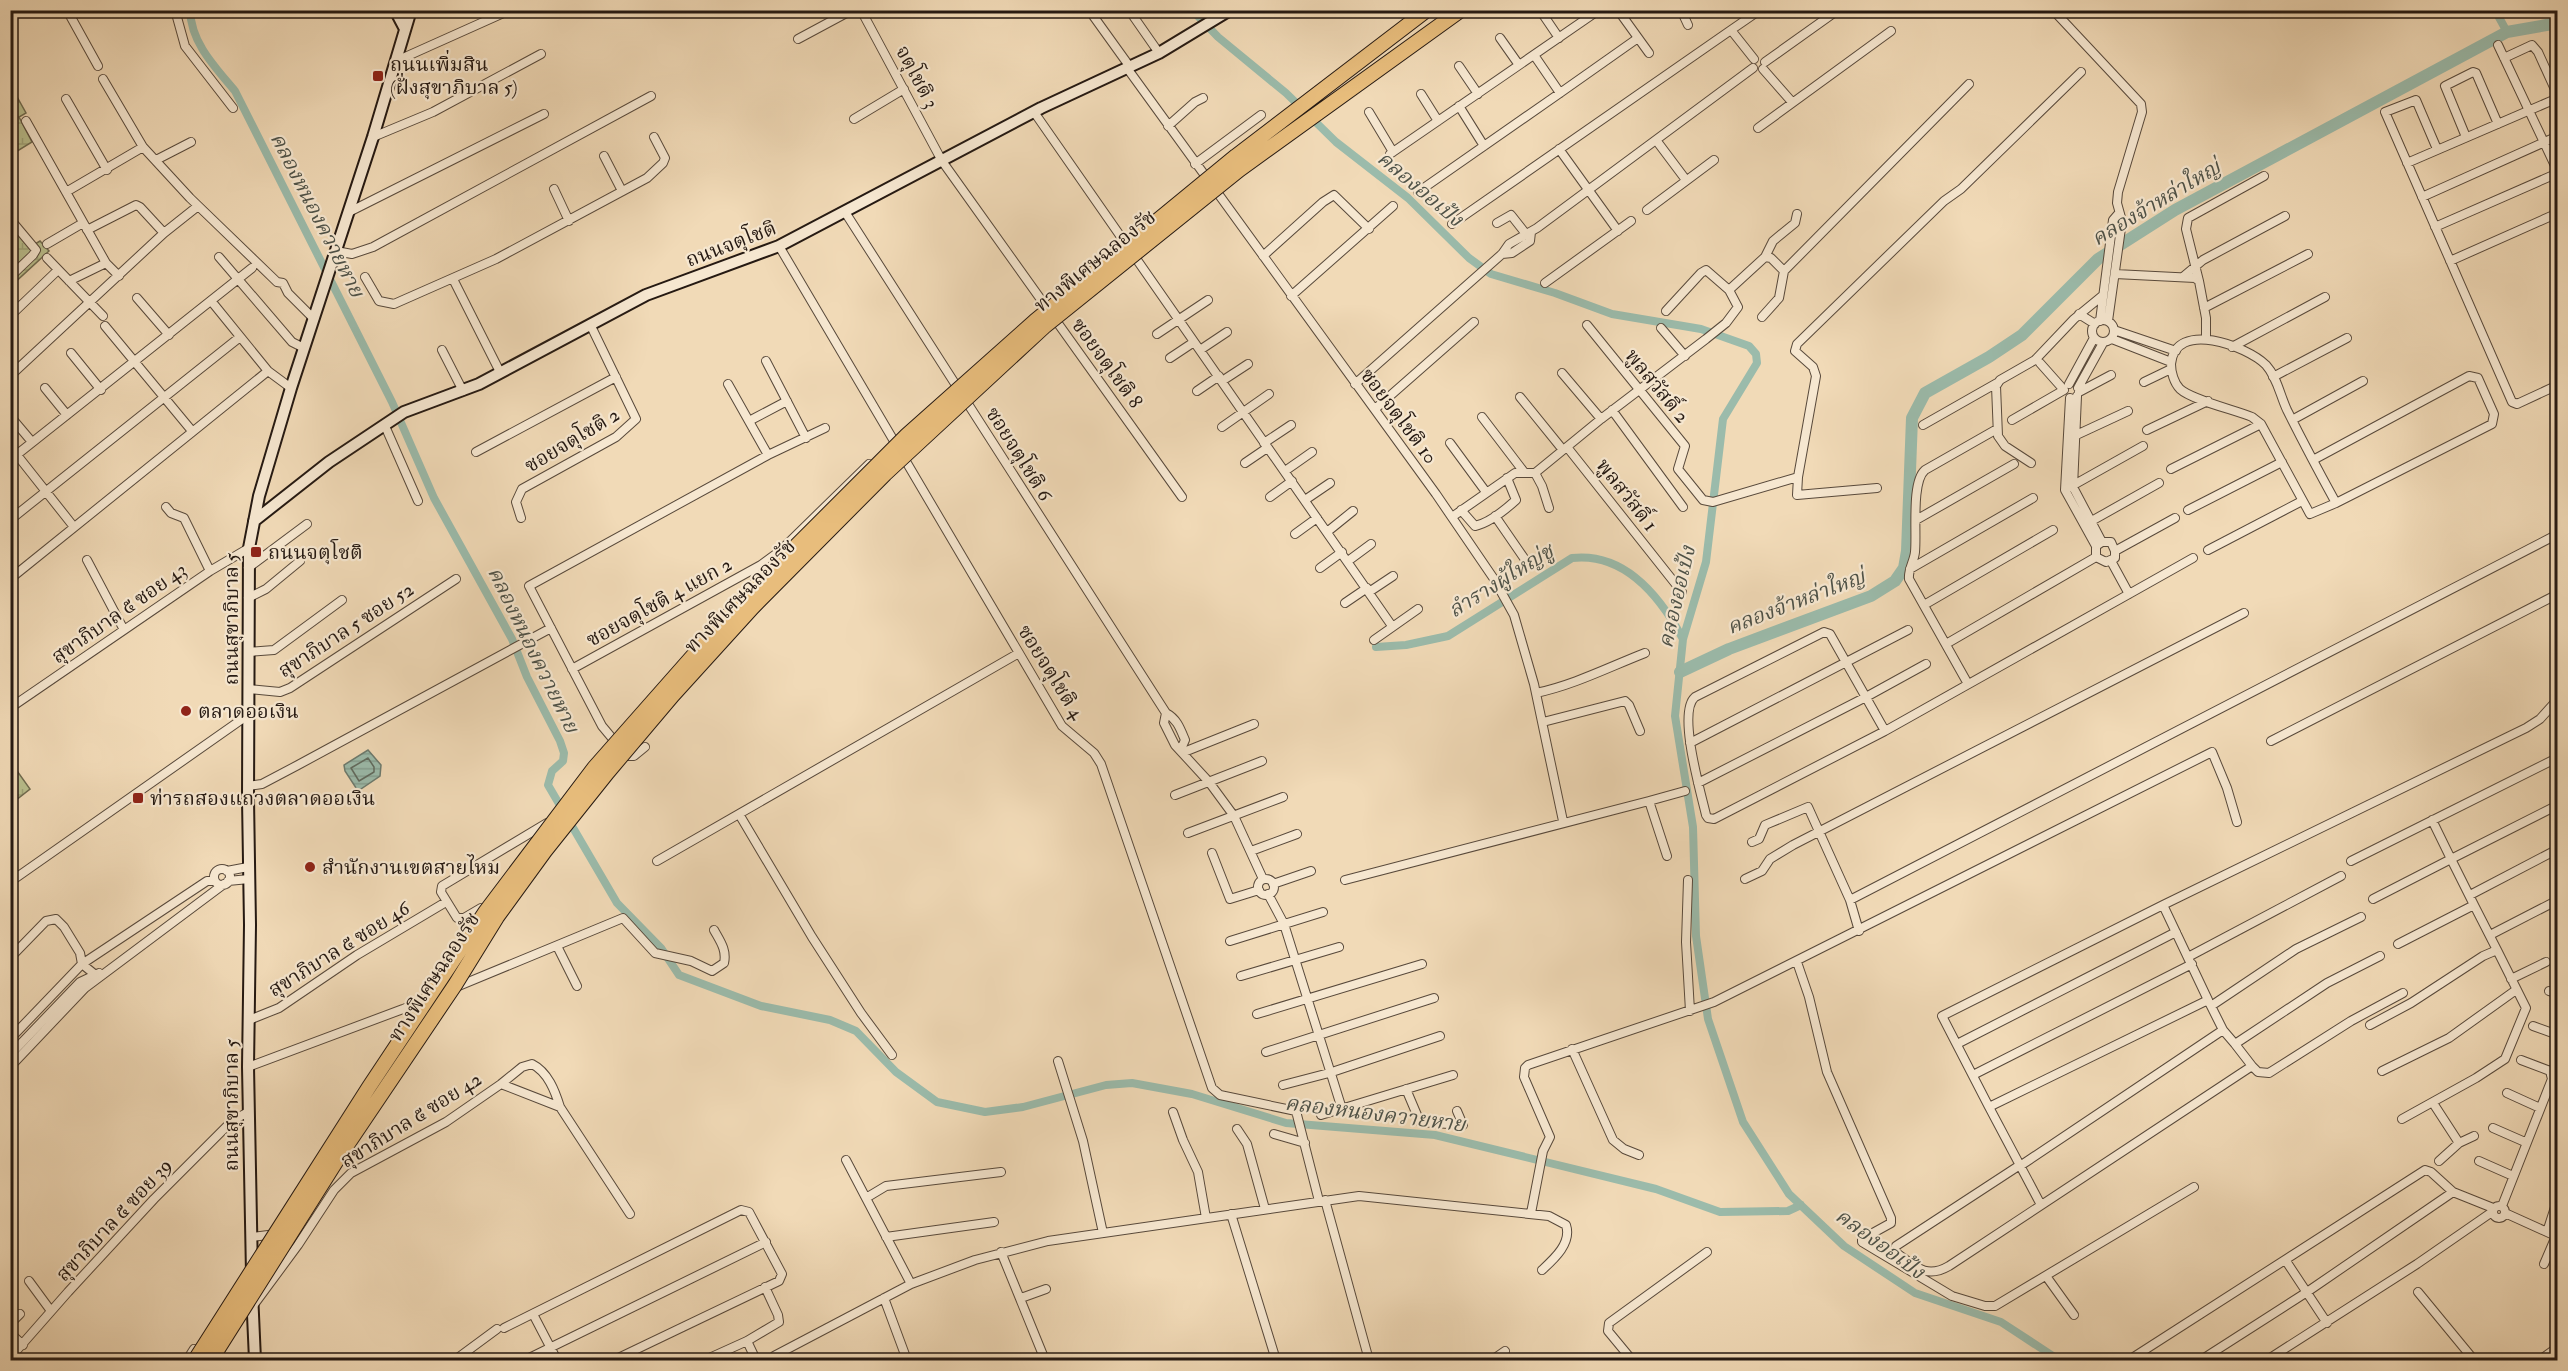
<svg xmlns="http://www.w3.org/2000/svg" width="2568" height="1371" viewBox="0 0 2568 1371" font-family="'IM FELL Double Pica','Noto Serif Thai',serif">
<defs>
<pattern id="wetland-marsh" width="20" height="14" patternUnits="userSpaceOnUse" patternTransform="scale(1.5)"><rect width="20" height="14" fill="#bac08e"/><path d="M1 5h8M5 5V1M11 12h8M15 12V8" fill="none" stroke="#a0a479"/></pattern>
<pattern id="water-rules" width="6" height="5" patternUnits="userSpaceOnUse" patternTransform="scale(1.5)"><rect width="6" height="5" fill="#9bbbab"/><path d="M0 2.5h6" fill="none" stroke="#85a092"/></pattern>
</defs>
<rect width="100%" height="100%" fill="#f1dab7"/>
<filter id="stains"><feTurbulence type="fractalNoise" baseFrequency=".00333" numOctaves="4"/><feColorMatrix values="0 0 0 0 .2 0 0 0 0 .09 0 0 0 0 .02 0 0 0 .5 -.17"/></filter>
<radialGradient id="worn" r=".72"><stop offset=".6" stop-color="#630" stop-opacity="0"/><stop offset="1" stop-color="#630" stop-opacity=".3"/></radialGradient>
<path fill="url(#wetland-marsh)" stroke="#706c50" stroke-width="1.5" d="M11 86 26 113 19 117 32 142 11 155Z
M10 225 30 247 40 241 49 251 11 286Z
M10 761 30 789 11 804H10Z"/>
<path fill="url(#water-rules)" stroke="#6c7a6e" stroke-width="1.5" d="M368 750 381 765 380 776 358 791 345 771 344 765Z"/>
<g fill="none" stroke-linecap="round" stroke-linejoin="round">
<path stroke="#606a5e" stroke-width="1.5" d="M368 758 374 767V772L359 781 351 768Z"/>
<path stroke="#9bbbab" stroke-width="8" d="M190 10C191 43 215 67 235 91L392 402 434 498 512 639 527 677 560 741 564 753 563 761 552 771 548 785 617 903 661 948 679 975 761 1006 830 1020 856 1031 896 1072 937 1102 985 1112 1023 1107 1106 1085 1132 1083 1192 1094 1286 1123 1435 1135 1656 1189 1720 1212 1788 1211 1801 1205
M1192 10 1218 37 1286 93 1336 142 1408 198 1469 258 1491 274 1555 293 1612 314 1701 329 1749 346 1756 354 1757 363 1723 419 1706 562 1683 639 1675 716 1693 827 1696 936 1708 1019 1743 1122 1789 1194 1844 1246 1915 1293 2001 1322 2059 1360
M2495 10 2507 32
M1376 647 1406 645 1448 636 1572 558C1625 552 1661 598 1683 639"/>
<path stroke="#9bbbab" stroke-width="12" d="M1680 672 1729 649 1871 596 1895 581 1904 568 1907 551 1912 418 1925 393 1989 357 2022 335 2098 259 2175 210 2507 32 2558 23"/>
<defs>
<path id="street" d="M67 10 98 66
M175 10 185 46 233 108
M861 10 942 161 1182 497
M1089 10 1130 67
M1129 10 1159 53
M1618 10 1649 53
M1681 10 1688 25
M2053 10 2141 104 2142 112 2118 192 2117 203 2122 221 2108 321
M1918 12 1920 10
M1542 13 1559 38
M1731 30 1760 10
M1500 38 1519 65
M798 39 852 10
M2498 45 2558 172
M1534 55 1560 93 1638 38
M2504 58 2532 45 2538 52 2558 96
M394 62 510 10
M1765 62 1838 10
M1459 66 1478 94
M1127 68 1436 494 1494 579 1514 615 1534 684 1563 821
M1763 69 1792 102
M103 79 143 147 190 198 277 282 283 283 288 293 314 319
M1421 94 1438 121
M66 99 107 170
M1459 106 1484 146
M1034 112 1392 626
M1369 112 1393 152
M854 119 904 89
M26 121 106 263 119 276
M1168 126 1195 102 1203 98
M1758 128 1891 31
M373 137 433 112 541 54
M2466 137 2445 86 2473 72 2476 73 2498 124
M1656 140 1686 180
M1559 149 1618 231
M2437 149 2416 100 2385 112 2512 402 2517 404 2558 385
M1390 154 1599 10
M604 156 622 191
M156 160 191 142
M2407 163 2558 98
M1195 164 1261 115
M554 189 569 221
M66 192 143 147
M1418 192 1560 93
M2422 197 2558 136
M1647 210 1714 160
M349 212 544 114
M845 212 1166 713
M10 219 36 250 33 255 10 277
M1497 223 1511 215 1526 234
M1452 224 1731 30 1754 59
M2435 227 2558 173
M87 230 136 205 140 207 164 233
M47 244 83 223
M779 246 1062 726 1094 753 1101 764 1212 1088 1220 1095 1296 1111 1319 1201
M336 251 352 254 373 247 651 96
M1502 254 1512 253 1530 241 1531 232
M1263 256 1323 202 1334 195 1369 229
M219 257 292 342 304 348
M1765 257 1771 258 1784 271
M47 258 103 316
M2450 261 2558 213
M2115 274 2195 278 2199 281 2206 318V339
M2184 276 2203 260 2285 216
M365 277 379 301 394 304 496 259 647 178 663 163 665 158 654 137
M453 279 500 372
M69 281 106 263
M2199 281 2186 229 2188 218 2264 176
M1545 283 1631 221
M1729 290 1765 257 1773 241 1795 223 1797 214
M1291 296 1393 206
M137 298 169 335
M212 302 268 371 291 388
M2204 308 2308 254
M2079 314 2095 324
M10 316 58 270
M1762 317 1779 298 1784 271 1969 84
M2092 331a11 11 0 1 1 22 0a11 11 0 1 1-22 0Z
M2100 321 2113 220 2119 213
M1587 325 1685 446 1678 469 1703 500 1713 502 1798 477 1816 376 1813 367 1795 351 1797 344 1944 201 1961 189 2081 72
M105 326 192 431
M1661 328 1685 356
M2114 330 2176 351
M1157 334 1208 300
M2112 339 2171 362
M2232 347 2325 297
M442 350 463 391
M1200 350 1227 332
M71 353 101 390
M1170 358 1194 342
M766 361 806 438
M1562 373 1601 419
M10 376 164 233 198 206
M2273 377 2347 338
M1222 381 1248 364
M2144 382 2171 369
M728 384 768 455
M1355 384 1502 254 1509 244 1537 228 1753 68
M2069 384 2094 338
M45 388 67 415
M2078 388 2103 343
M1197 391 1219 376
M2079 392 2111 375
M2077 396 2073 487 2102 542
M1520 397 1563 450
M2070 398 2065 490 2096 546V557L2106 562 2115 558V551L2111 542H2102L2096 546
M1375 409 1474 322
M1612 410 1683 507
M10 416 32 442
M1482 417 1524 472
M2012 420 2064 390 2040 363
M2292 420 2363 381
M749 421 787 401
M1923 425 1997 383
M385 426 418 501
M1222 427 1269 394
M2147 430 2208 401
M2072 437 2128 411
M1264 443 1291 425
M1450 443 1486 492
M1567 447 1682 592
M476 452 616 377
M17 455 74 527
M10 460 252 268
M2313 460 2469 376 2478 378 2494 414 2492 424 2336 503C2319 472 2303 442 2287 410 2280 395 2277 377 2266 365 2247 346 2175 319 2171 364 2171 372 2174 383 2180 389 2192 400 2235 410 2252 417L2261 424 2310 514 2336 503
M1245 463 1267 448
M2031 463 2005 446 1998 436 1996 386 2000 380 2035 360 2074 319 2102 296
M2171 469 2261 424
M1285 471 1312 452
M1535 473 1542 486 1549 508
M1798 477 1797 495 1877 488
M2070 487 2143 446
M1270 497 1292 481
M1305 500 1330 483
M166 507 171 513 184 518 210 571
M1461 510 1475 526C1489 523 1505 510 1516 500L1507 478
M2188 510 2282 462
M1495 516 1526 561
M1452 517 1515 473H1535L1601 419 1706 339 1726 323 1738 307 1729 290 1706 270 1701 273 1666 311
M521 518 516 502 522 489 616 437 636 419 590 324
M10 520 240 337
M1916 520 2014 464
M2088 523 2159 483
M1327 532 1353 511
M1295 534 1317 518
M2208 550 2302 501
M2115 551 2175 518
M87 560 124 630
M1348 561 1371 544
M2111 561 2129 594 2193 558
M248 568 307 524
M1320 568 1342 552
M1910 569 2033 498
M10 579 268 371
M1369 592 1393 576
M248 598 266 589 300 561
M1345 603 1367 588
M1924 605 2053 530
M1374 640 1418 609
M1946 644 2096 557
M248 652 274 650 342 600
M572 669 761 565 780 551 869 464
M1968 684 1909 579C1908 569 1914 562 1915 552 1917 533 1911 482 1925 470L1997 429
M249 689 280 692 290 688 456 579
M1536 693C1574 685 1609 667 1645 653
M10 708 210 571 249 548
M1166 713 1164 723 1175 745 1209 782 1234 816 1263 879
M1166 713C1177 719 1180 728 1185 740L1181 749
M1543 722 1625 701 1629 705 1640 731
M1885 731 1830 634 1824 632 1695 697C1677 712 1701 793 1706 815L1708 818 1714 819 1885 731 2129 594
M2271 741 2558 594
M1690 743 1908 630
M645 747 634 756H627L602 726 529 586 768 455 825 428
M1184 752 1254 724
M1698 783 1866 697 1926 664
M248 786 262 784 298 765 551 628
M1175 795 1262 761
M1649 801 1685 791
M739 814 812 937 861 1013 892 1055
M2432 820 2451 859 2558 805
M1188 833 1283 797
M1752 842 1759 839 1765 825 1808 807 1850 900 1859 931
M1251 851 1297 834
M1212 853 1230 899 1259 890
M657 861 1019 653
M2351 861 2557 758
M214 877a8 8 0 1 1 16 0a8 8 0 1 1-16 0Z
M227 871 248 867
M1745 879 1762 871 1770 859 1793 845 2244 613
M1258 887a8 8 0 1 1 16 0a8 8 0 1 1-16 0Z
M1345 880 1649 801 1667 856
M1688 880 1686 942 1690 1011
M228 881 249 879
M10 882 248 715
M1273 884 1311 871
M1268 894 1284 924 1342 1109
M2470 895 2558 849
M2373 899 2451 859 2474 905 2398 944
M1850 900 2558 534
M2163 905 2208 1000 1989 1107 1942 1016 2163 905 2526 728 2540 719 2558 699
M481 908 464 918H457L441 892 442 886 547 823
M2490 935 2558 900
M1230 941 1323 912
M557 946 577 986
M2188 957 2341 876
M10 958 46 921 56 919 64 927 80 953 82 964 98 977
M1797 962 1809 997 1827 1072 1891 1218V1223L1862 1239V1242L1952 1296 1985 1306H1995L2194 1187
M1241 976 1339 947
M2511 979 2546 962
M2549 991 2558 994
M2209 1002 2223 1030 2235 1044
M2211 1006 2296 949 2361 917
M1257 1014 1422 964
M249 1020 279 1008 357 955 446 902
M2370 1025 2411 1003 2483 956 2497 950 2474 905
M2533 1026 2558 1035
M10 1039 82 964 207 881H215
M1957 1044 2176 932
M1572 1049 1613 1140 1624 1149 1639 1155
M1266 1052 1434 998
M10 1055 80 982 99 973
M2521 1060 2550 1071
M1058 1061 1083 1141 1103 1233
M2252 1066 2258 1072 2269 1073 2351 1021 2403 993
M10 1067 85 988 224 884
M248 1067 403 1009 623 918 655 953 691 961 712 971 724 963C727 950 720 941 714 930
M2382 1071 2449 1038 2516 990
M1973 1075 2192 964
M501 1084 522 1067 532 1064C548 1072 555 1091 560 1107
M1283 1085 1329 1073 1440 1036
M1406 1089 1420 1122 1463 1125 1457 1111
M2507 1093 2540 1108
M2433 1103 2459 1143 2439 1161
M1989 1107 2041 1205
M1173 1112 1183 1140 1198 1172 1206 1218
M1321 1115 1453 1075
M2402 1119 2476 1078 2505 1059 2526 1008 2497 950
M2493 1128 2525 1142
M1237 1129 1247 1144 1265 1209
M1274 1134 1305 1143
M2459 1143 2474 1136
M846 1160 911 1284
M2479 1161 2513 1176
M2020 1165 1896 1246 1894 1251C1914 1265 1925 1280 1949 1266L2252 1066 2235 1044 2327 983 2380 956
M2020 1166 2223 1030
M866 1198 886 1186 1001 1172
M1325 1200 1369 1360
M2493 1212a6 6 0 1 1 12 0a6 6 0 1 1-12 0Z
M2502 1206 2552 1079 2550 1071 2558 1068
M1531 1213 1543 1151 1550 1137 1524 1077 1525 1068 1528 1065 1714 1002 2212 752 2227 788 2237 822
M2505 1213 2558 1237
M1231 1214 1276 1360
M2547 1232 2558 1198
M252 1237 276 1234
M886 1237 994 1222
M1001 1252 1045 1360
M2286 1261 2327 1323
M2544 1264 2556 1236
M2046 1276 2074 1315
M29 1281 51 1311
M2418 1292 2474 1360
M884 1298 907 1360
M1021 1298 1046 1289
M253 1306 298 1245 334 1190 351 1173 446 1122 501 1084 560 1107 630 1214
M533 1314 557 1360
M10 1324 20 1314
M504 1328 741 1210 749 1212 782 1274 779 1281 614 1360
M10 1333 23 1345
M747 1341 756 1360
M10 1358 68 1292 154 1199 232 1121 248 1112
M187 1360 194 1349
M455 1360 497 1329
M525 1360 766 1242
M705 1360 747 1341 779 1322 778 1315 765 1287
M772 1360 774 1356 911 1284 975 1260 1048 1241 1359 1196 1549 1216 1566 1225C1572 1243 1554 1259 1542 1270
M1492 1360 1505 1351
M1632 1360 1608 1331 1609 1323 1707 1252
M2129 1360 2425 1170 2431 1172 2453 1192 2493 1208
M2201 1360 2307 1292 2453 1192
M2267 1360 2417 1264 2492 1212
M2540 1360 2558 1347"/>
<path id="secondary" d="M395 10 405 29
M254 521 329 462 404 412 479 384 646 295 779 246 1041 108 1159 53 1230 10
M252 1273 248 1067 250 925 248 799 249 548 259 496 291 388 373 137 411 10
M252 1292 255 1360"/>
</defs>
<use href="#street" stroke="#58493b" stroke-width="10"/>
<use href="#secondary" stroke="#251912" stroke-width="14"/>
<use href="#street" stroke="#f6e7d0" stroke-width="8"/>
<use href="#secondary" stroke="#f6e7d0" stroke-width="10"/>
<defs>
<path id="highway-bridge" d="M195 1360 369 1087 486 911 594 768 744 598 907 435 1035 321 1236 156 1427 10
M211 1360 339 1157 455 985 497 917 545 851 608 772 673 695 752 608 885 474 1045 326 1239 170 1461 10"/>
</defs>
<use href="#highway-bridge" stroke="#251912" stroke-width="16" stroke-linecap="butt"/>
<use href="#highway-bridge" stroke="#e8bd7c" stroke-width="14"/>
</g>
<g fill="#8f2418" stroke="#f6e7d0" stroke-width="2">
<rect x="372" y="70" width="12" height="12" rx="3"/>
<rect x="250" y="546" width="12" height="12" rx="3"/>
<circle cx="186" cy="711" r="6"/>
<rect x="132" y="792" width="12" height="12" rx="3"/>
<circle cx="310" cy="867" r="6"/>
</g>
<g text-anchor="middle" dominant-baseline="central" stroke-width="4.5" stroke-linejoin="round" paint-order="stroke">
<g font-size="20" fill="#251912" stroke="#f6e7d0" text-anchor="start">
<text x="390" y="64">ถนนเพิ่มสิน<tspan x="390" dy="23">(ฝั่งสุขาภิบาล 5)</tspan></text>
<text x="268" y="552">ถนนจตุโชติ</text>
<text x="198" y="711">ตลาดออเงิน</text>
<text x="150" y="798">ท่ารถสองแถวงตลาดออเงิน</text>
<text x="322" y="867">สำนักงานเขตสายไหม</text>
</g>
<g font-size="20" fill="#251912" stroke="#f6e7d0">
<text transform="translate(917 77) rotate(62)">จตุโชติ 3</text>
<text transform="translate(731 244) rotate(-21)">ถนนจตุโชติ</text>
<text transform="translate(1095 261) rotate(-39)">ทางพิเศษฉลองรัช</text>
<text transform="translate(1107 363) rotate(54)">ซอยจตุโชติ 8</text>
<text transform="translate(1657 386) rotate(51)">พูลสวัสดิ์ 2</text>
<text transform="translate(1399 416) rotate(53)">ซอยจตุโชติ 10</text>
<text transform="translate(572 440) rotate(-31)">ซอยจตุโชติ 2</text>
<text transform="translate(1019 454) rotate(58)">ซอยจตุโชติ 6</text>
<text transform="translate(1627 495) rotate(52)">พูลสวัสดิ์ 1</text>
<text transform="translate(740 596) rotate(-46)">ทางพิเศษฉลองรัช</text>
<text transform="translate(659 602) rotate(-29)">ซอยจตุโชติ 4 แยก 2</text>
<text transform="translate(119 613) rotate(-35)">สุขาภิบาล ๕ ซอย 43</text>
<text transform="translate(231 619) rotate(-90)">ถนนสุขาภิบาล 5</text>
<text transform="translate(346 630) rotate(-33)">สุขาภิบาล 5 ซอย 52</text>
<text transform="translate(1051 672) rotate(58)">ซอยจตุโชติ 4</text>
<text transform="translate(339 949) rotate(-32)">สุขาภิบาล ๕ ซอย 46</text>
<text transform="translate(434 977) rotate(-57)">ทางพิเศษฉลองรัช</text>
<text transform="translate(231 1105) rotate(-90)">ถนนสุขาภิบาล 5</text>
<text transform="translate(411 1120) rotate(-32)">สุขาภิบาล ๕ ซอย 42</text>
<text transform="translate(114 1220) rotate(-47)">สุขาภิบาล ๕ ซอย 39</text>
</g>
<g font-size="21" font-style="italic" fill="#4e5248" stroke="#f6e7d0">
<text transform="translate(1420 189) rotate(40)">คลองออเป้ง</text>
<text transform="translate(2156 203) rotate(-31)">คลองจ้าหล่าใหญ่</text>
<text transform="translate(317 215) rotate(63)">คลองหนองควายหาย</text>
<text transform="translate(1501 581) rotate(-32)">ลำรางผู้ใหญ่ชู</text>
<text transform="translate(1677 597) rotate(-77)">คลองออเป้ง</text>
<text transform="translate(1796 602) rotate(-21)">คลองจ้าหล่าใหญ่</text>
<text transform="translate(533 650) rotate(64)">คลองหนองควายหาย</text>
<text transform="translate(1375 1114) rotate(7)">คลองหนองควายหาย</text>
<text transform="translate(1880 1244) rotate(36)">คลองออเป้ง</text>
</g>
</g>
<rect width="2568" height="1371" fill="none" stroke="#f1dab7" stroke-width="36"/>
<rect x="12" y="12" width="2544" height="1347" fill="none" stroke="#251912" stroke-width="3"/>
<rect x="18" y="18" width="2532" height="1335" fill="none" stroke="#251912" stroke-width="1.5"/>
<rect width="100%" height="100%" filter="url(#stains)"/>
<rect width="100%" height="100%" fill="url(#worn)"/>
</svg>
